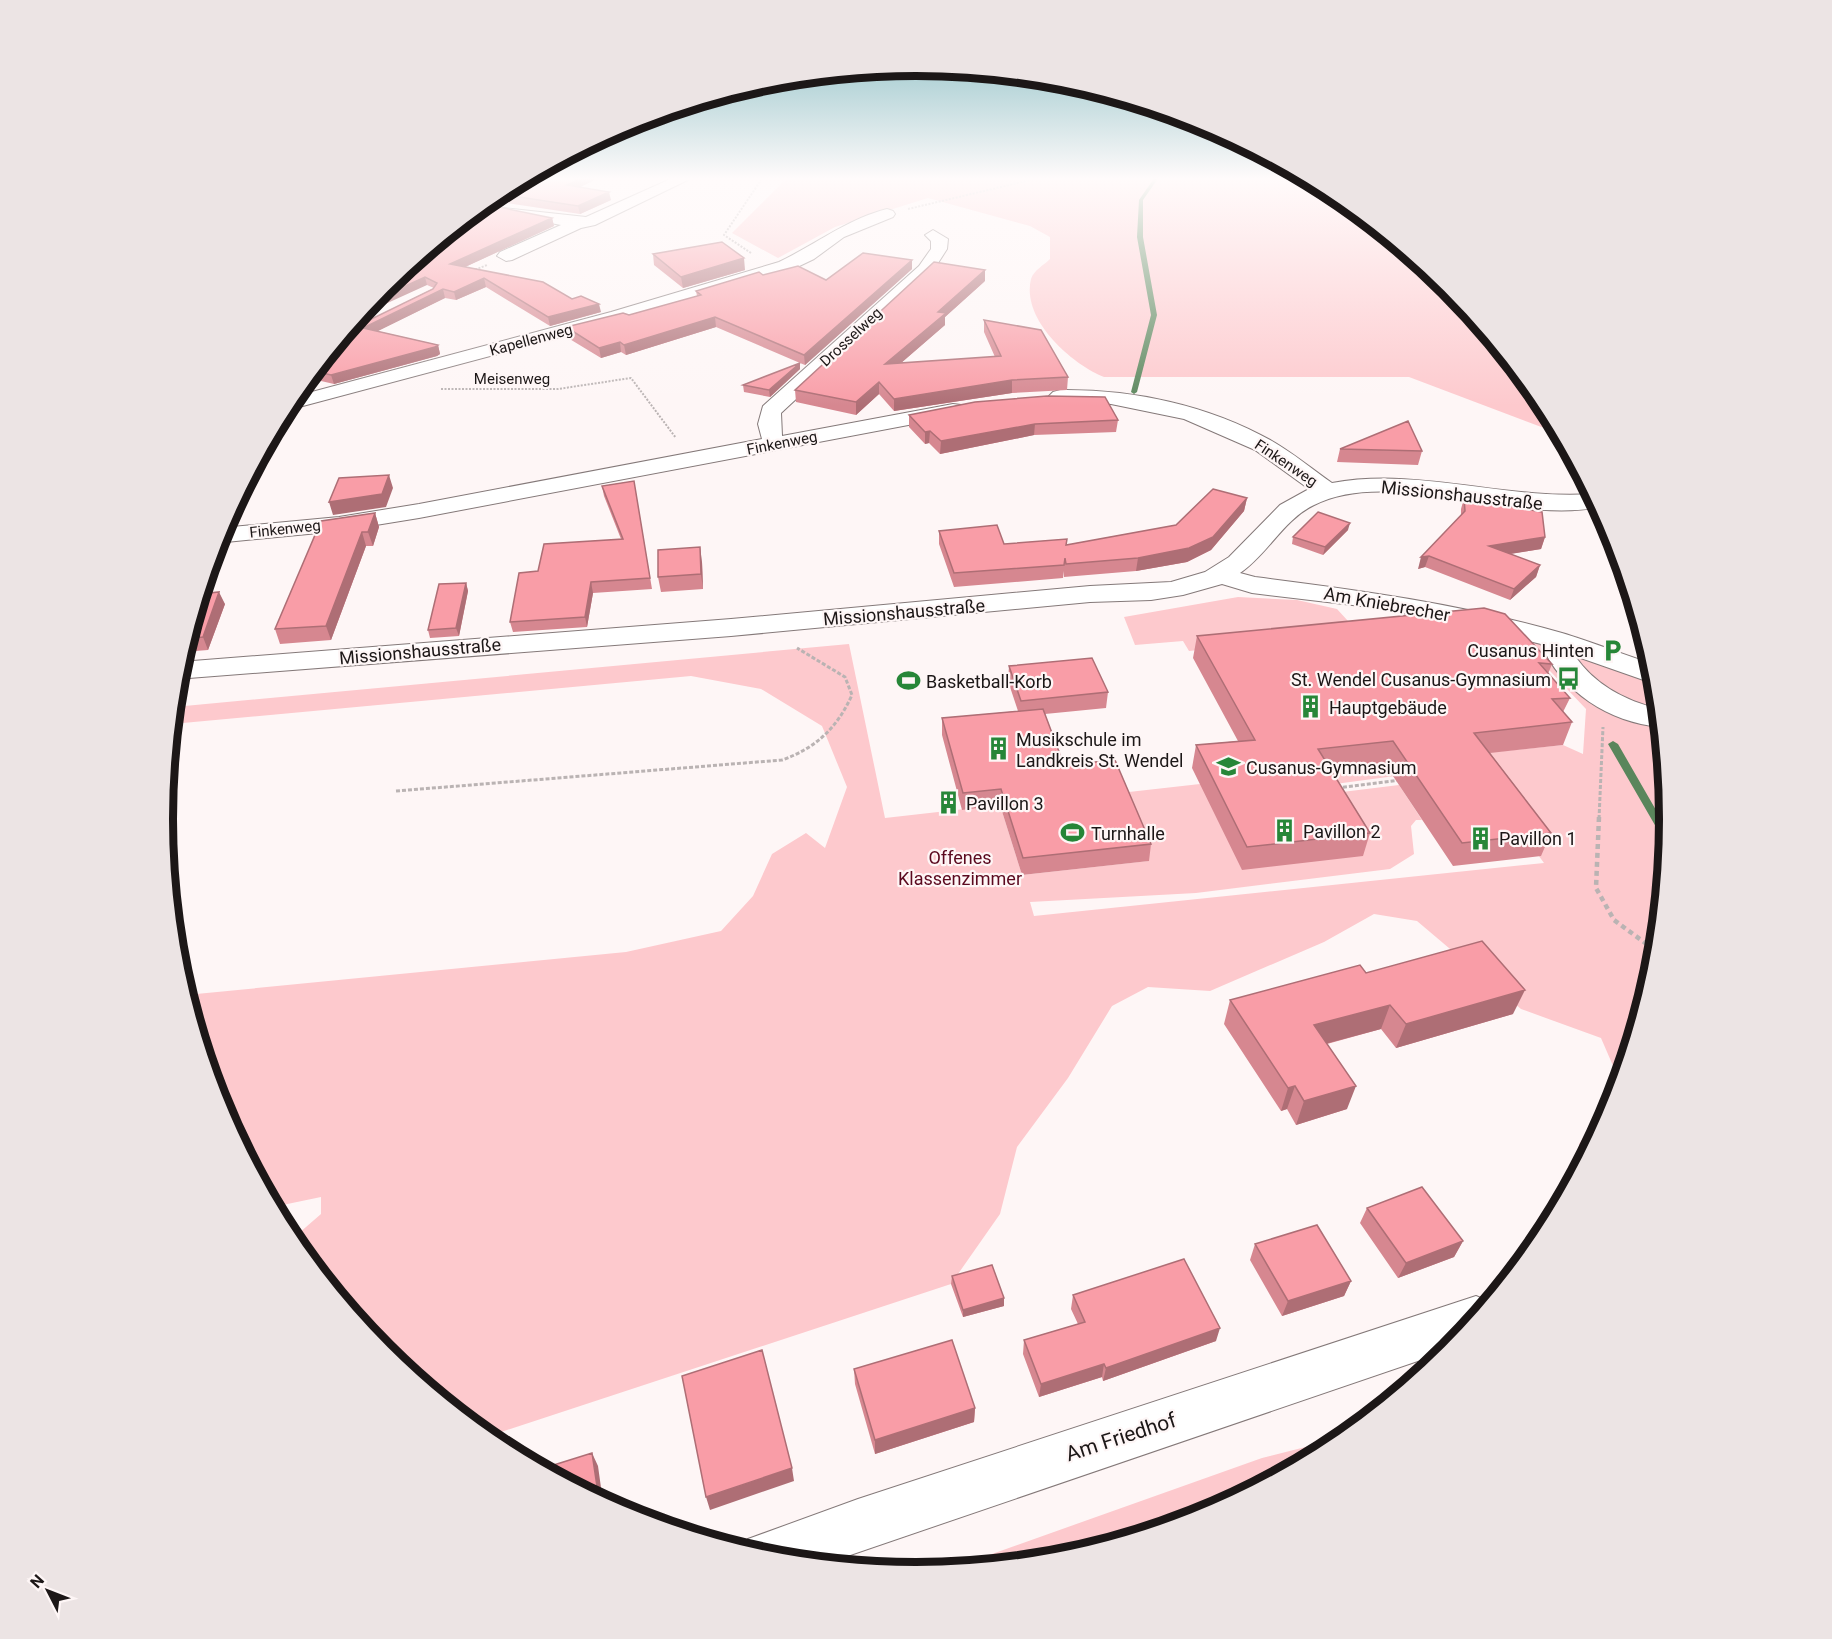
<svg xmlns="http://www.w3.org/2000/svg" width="1832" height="1639" viewBox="0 0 1832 1639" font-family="Roboto,sans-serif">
<rect width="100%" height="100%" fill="#fef6f6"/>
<path fill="#fdc9cd" d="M788 177H1305L1335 193 1449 287 1543 401 1560 434 1409 377H1104C1072 364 1021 320 1031 279 1034 270 1044 265 1050 259V237L1030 226 928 198 835 227 778 258 732 233Z
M1238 597 1297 600 1337 609 1359 633 1189 651 1183 641 1135 645 1124 617Z
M1515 634 1656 681 1669 820 1655 967 1620 1082 1601 1038 1521 1009 1417 921 1374 914 1324 942 1210 991 1148 987 1112 1006 1068 1078 1017 1147 1000 1214 951 1284 486 1437 383 1352 291 1240 321 1214V1197L273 1207 220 1108 186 995 626 952 721 931 753 896 772 854 806 833 825 848 847 787 822 726 761 689 691 676 172 724 174 707 849 644 885 818 1000 805 1022 875 1148 861 1120 793 1200 784 1326 794 1399 785 1422 820H1416L1411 826 1414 854 1390 869 1196 893 1030 902 1034 916 1544 863 1481 777 1434 758 1563 745 1583 754 1586 709Z
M1418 761 1425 772 1320 786 1264 776Z
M1619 1086 1612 1108 1582 1164 1579 1144Z
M1345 1437 1334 1446 1204 1516 1063 1559 947 1570 1262 1458Z"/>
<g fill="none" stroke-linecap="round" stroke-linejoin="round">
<path fill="#5a865c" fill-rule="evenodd" d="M1155 177H1159L1143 200V237L1157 315 1137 392 1134 394 1131 392 1151 315 1137 237 1139 200Z
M1613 741 1618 744 1668 831 1667 842 1663 839 1608 744Z"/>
<defs>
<path id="minor" d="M675 177H694L595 225 581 228 512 260 506 261 497 256 500 252 561 225 503 214 501 211 503 208 586 217Z
M887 209 893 211 895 214 893 217 844 237 814 259 791 270 625 320 284 411 293 397 611 312 779 262C815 245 847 219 887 209Z
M933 230 948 239 947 249 931 274 781 413 782 436 953 404 961 405 964 410 961 415 419 518 339 531 216 543 221 528 339 517 419 504 762 439 758 424 763 406 919 266 931 249V241L925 235Z
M1060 390C1133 389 1208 405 1272 441 1293 453 1312 469 1332 483 1418 467 1505 500 1592 494L1599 507C1514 525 1389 466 1314 505 1283 520 1268 554 1240 573L1255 577C1359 590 1461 604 1562 633 1592 642 1622 654 1653 664L1655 684 1575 656C1595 685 1626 701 1659 709L1660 727C1609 722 1562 692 1541 644L1473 627 1378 608 1252 593 1222 584 1183 595 1151 600 1090 602 731 636 176 679 180 662 731 619 1090 586 1171 582 1205 572 1229 557 1280 505 1309 489 1255 450 1184 419 1111 404 1053 400 1049 396 1053 392Z
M1476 1296 1490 1302 1450 1350 824 1564 769 1558 743 1551 748 1539 858 1499Z"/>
</defs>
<use href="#minor" stroke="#847979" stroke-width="2"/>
<path stroke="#bab3b3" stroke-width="2" stroke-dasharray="2 1.5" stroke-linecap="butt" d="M908 209 1043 177
M751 253 724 235 763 177
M472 271 487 265
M441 389H558L631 378 676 438"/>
<path stroke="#bab3b3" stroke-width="3" stroke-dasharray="4 2" stroke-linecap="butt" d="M1337 788 1401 780
M396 791 782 760C816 748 837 728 852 695L845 677 797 648
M1599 819 1603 727"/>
<path stroke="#bab3b3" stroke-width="4.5" stroke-dasharray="5 4" stroke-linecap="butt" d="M1599 817 1596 888 1614 920 1656 951"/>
<use href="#minor" fill="#fff" fill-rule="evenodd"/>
</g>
<path fill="#d68790" d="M580 187 611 200 580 214 507 203 506 195Z
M552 218 554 226 465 267 572 299 601 312 550 326 486 287 456 300 445 298 377 331 438 345 440 354 437 356 334 384 308 378 348 329H351L434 288 427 285 383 286Z
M653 254 745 270 683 288 654 265Z
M912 260V269L805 365 800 363V369L770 397 744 392 743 385 800 363 716 327 626 355 621 352 601 358 568 338 566 327 629 315 697 296 696 291 763 275 826 280Z
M985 281 945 317V325L901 363 995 357 984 332V320L1068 377 1067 390 1012 393 894 411 879 394 856 415 796 402 795 390Z
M909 415 1118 420 1116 432 1034 435 940 454 929 443 925 444 909 427Z
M1340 449 1422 451 1418 465 1337 462Z
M634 481 652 589 593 593 587 627 513 632 510 622 538 571 621 539 604 496 602 486Z
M1247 498 1244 511 1211 550 1187 562 1136 571 1064 577V571L1063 578 954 587 939 544V531L1004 544 1066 545 1176 525Z
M1464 498 1545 537 1541 549 1509 554 1540 565 1536 577 1510 600 1425 567 1418 569 1461 515V509Z
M375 513 379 527 373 546H366L331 640 280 644 275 629Z
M1348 530 1323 555 1292 544 1293 537Z
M702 562 703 589 661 592 658 577Z
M466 583 468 591 459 636 430 638 428 630Z
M201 594 225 604 208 650 183 652Z
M1197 636 1552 664 1548 674 1570 698 1563 712 1572 722 1563 745 1490 753 1551 833 1541 856 1453 866 1385 764 1331 770 1370 833 1363 856 1242 870 1192 768 1196 745 1238 741 1193 658Z
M1009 666 1108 692 1106 708 1045 714 1064 765 1151 844 1149 861 1022 875 1000 805 962 810 942 735V718L1018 711 1008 681Z
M1366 973 1513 1014 1396 1048 1381 1029 1327 1044 1347 1109 1296 1125 1287 1109 1281 1111 1224 1024 1230 1000Z
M1367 1208 1463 1241 1454 1257 1398 1278 1360 1223Z
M1255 1244 1351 1281 1344 1296 1282 1316 1250 1260Z
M952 1276 1004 1298V1306L963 1317 951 1284Z
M1073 1295 1216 1341 1103 1381 1102 1377 1039 1397 1023 1354 1024 1340 1078 1324 1071 1309Z
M854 1369 975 1408 974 1422 875 1454 855 1384Z"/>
<path fill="#ae6e75" d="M527 177H530L512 185Z
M584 177H601L568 193 567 185Z
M609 192 611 200 580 214 578 206Z
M552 218 554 226 452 273 450 264Z
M744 258 745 270 683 288 681 277Z
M912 260V269L805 365 804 355Z
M985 270V281L945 317V325L886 376 885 364 938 312Z
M425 277 427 285 359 316 372 301Z
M484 278 486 287 456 300 454 292Z
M443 289 445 298 366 337 363 328Z
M599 304 601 312 550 326 548 317Z
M715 317 716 327 626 355 624 345Z
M620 342 621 352 601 358 599 348Z
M438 345 440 354 437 356 334 384 331 375Z
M800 363V369L770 397 769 390Z
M1012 380V393L894 411V399Z
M879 382V394L856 415V402Z
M1035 424 1034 435 940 454 941 441Z
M930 431 929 443 925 444V432Z
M389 475 393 488 386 507 333 515 329 502Z
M1247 498 1244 511 1211 550 1187 562 1136 571 1138 558Z
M375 513 379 527 373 546 368 532Z
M1350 523 1348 530 1323 555 1325 547Z
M362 532 366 546 331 640 326 626Z
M1545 537 1541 549 1485 558 1489 546Z
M700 547 702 562 703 589 701 574Z
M1429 556 1425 567 1418 569 1421 557Z
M1540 565 1536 577 1510 600 1514 589Z
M591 582 593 593 587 627 585 617Z
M466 583 468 591 459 636 456 628Z
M219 592 225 604 208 650 203 637Z
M1525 990 1513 1014 1396 1048 1406 1024Z
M1390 1005 1381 1029 1306 1049 1314 1025Z
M1295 1086 1287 1109 1281 1111 1288 1088Z
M1356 1086 1347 1109 1296 1125 1304 1101Z
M1463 1241 1454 1257 1398 1278 1406 1263Z
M1351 1281 1344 1296 1282 1316 1288 1301Z
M1004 1298V1306L963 1317V1310Z
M1220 1328 1216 1341 1103 1381 1106 1368Z
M1104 1364 1102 1377 1039 1397 1041 1384Z
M975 1408 974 1422 875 1454V1440Z
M592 1453 598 1466 603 1502 599 1500Z
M792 1468 794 1481 710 1510 706 1497Z"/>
<path fill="#f99da7" stroke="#ae6e75" stroke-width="1.5" d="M544 177H584L567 185 609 192 578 206 506 195Z
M484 204 552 218 450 264 543 282 572 299 581 296 599 304 548 317 484 278 454 292 443 289 363 328 438 345 435 347 331 375 314 371 348 329H351L433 289 437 283 425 277 372 301 383 286Z
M722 242 744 258 681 277 653 254Z
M863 253 912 260 804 355 715 317 624 345 620 342 599 348 566 327 623 313 629 315 701 295 696 291 759 272 763 275 798 266 826 280Z
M934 262 985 270 938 312 946 313 885 364 1001 356 984 320 1041 330 1068 377 1012 380 894 399 879 382 856 402 795 390Z
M800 363 769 390 743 385Z
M1047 396 1105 397 1118 420 1035 424 941 441 930 431 925 432 909 415 975 402Z
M1408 421 1422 451 1340 449Z
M389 475 382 494 329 502 339 478Z
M634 481 650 578 591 582 585 617 510 622 519 573 538 571 544 544 623 539 602 486Z
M1213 489 1247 498 1213 537 1189 548 1138 558 1066 564 1065 558 1064 565 954 573 939 531 997 525 1004 544 1067 539 1066 545 1176 525Z
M1464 498 1542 512 1545 537 1489 546 1540 565 1514 589 1429 556 1421 557 1465 511Z
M1318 512 1350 523 1325 547 1293 537Z
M375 513 368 532H362L326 626 275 629 321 521Z
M700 547 701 574 658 577V550Z
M466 583 456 628 428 630 439 584Z
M219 592 203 637 187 638 201 594Z
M1484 608 1505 614 1552 664 1539 663 1570 698 1552 699 1572 722 1474 733 1551 833 1462 843 1393 741 1318 749 1370 833 1247 847 1196 745 1255 740 1197 636Z
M1092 658 1108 692 1021 701 1009 666Z
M1043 709 1064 765 1115 760 1151 844 1023 858 1001 789 963 793 942 718Z
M1482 941 1525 990 1406 1024 1390 1005 1314 1025 1356 1086 1304 1101 1295 1086 1288 1088 1230 1000 1360 965 1366 973Z
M1422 1187 1463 1241 1406 1263 1367 1208Z
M1317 1225 1351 1281 1288 1301 1255 1244Z
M1184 1259 1220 1328 1106 1368 1104 1364 1041 1384 1024 1340 1085 1322 1073 1295Z
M992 1265 1004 1298 963 1310 952 1276Z
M952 1340 975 1408 875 1440 854 1369Z
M762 1350 792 1468 706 1497 682 1376Z
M592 1453 599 1500 541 1469Z"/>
<linearGradient id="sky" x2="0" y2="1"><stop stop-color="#79b5bc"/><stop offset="0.44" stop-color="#fffbfb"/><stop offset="1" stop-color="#fffbfb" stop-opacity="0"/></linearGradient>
<rect width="1832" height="406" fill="url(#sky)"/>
<defs>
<symbol id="parking-bare" viewBox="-9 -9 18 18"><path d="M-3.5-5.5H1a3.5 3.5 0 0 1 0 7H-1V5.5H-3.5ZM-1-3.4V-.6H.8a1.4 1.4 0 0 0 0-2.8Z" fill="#278638" stroke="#fef6f6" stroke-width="2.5" paint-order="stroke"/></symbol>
<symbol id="bus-bare" viewBox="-9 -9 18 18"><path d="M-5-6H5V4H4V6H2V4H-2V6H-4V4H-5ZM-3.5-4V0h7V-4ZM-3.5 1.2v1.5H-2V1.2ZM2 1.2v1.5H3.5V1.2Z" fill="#278638" stroke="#fef6f6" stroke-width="2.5" paint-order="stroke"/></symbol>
<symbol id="stadium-bare" viewBox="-9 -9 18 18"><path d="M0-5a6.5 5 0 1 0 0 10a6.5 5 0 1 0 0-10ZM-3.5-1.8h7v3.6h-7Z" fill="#278638" stroke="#fef6f6" stroke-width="2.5" paint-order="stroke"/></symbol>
<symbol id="building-bare" viewBox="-9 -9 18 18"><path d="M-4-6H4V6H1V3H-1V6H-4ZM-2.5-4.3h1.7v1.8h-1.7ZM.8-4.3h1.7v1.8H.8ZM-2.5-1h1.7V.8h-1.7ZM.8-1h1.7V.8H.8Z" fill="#278638" stroke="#fef6f6" stroke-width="2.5" paint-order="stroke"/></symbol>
<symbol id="school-bare" viewBox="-9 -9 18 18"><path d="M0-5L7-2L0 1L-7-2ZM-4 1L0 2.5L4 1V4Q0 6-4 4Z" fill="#278638" stroke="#fef6f6" stroke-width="2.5" paint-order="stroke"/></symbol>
</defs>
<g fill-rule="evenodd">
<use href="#parking-bare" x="1596" y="634" width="33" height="33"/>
<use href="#bus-bare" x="1552" y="662" width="33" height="33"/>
<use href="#stadium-bare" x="892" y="664" width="33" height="33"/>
<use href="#building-bare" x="1294" y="690" width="33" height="33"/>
<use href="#building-bare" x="982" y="732" width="33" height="33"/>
<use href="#school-bare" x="1212" y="750" width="33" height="33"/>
<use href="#building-bare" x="932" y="786" width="33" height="33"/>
<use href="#building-bare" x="1268" y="814" width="33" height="33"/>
<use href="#stadium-bare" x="1056" y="816" width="33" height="33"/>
<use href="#building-bare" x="1464" y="822" width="33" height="33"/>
</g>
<g text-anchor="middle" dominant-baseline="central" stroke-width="4.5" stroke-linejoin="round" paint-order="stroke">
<g font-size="15" fill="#1c1717" stroke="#fef6f6">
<text transform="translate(851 337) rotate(-43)">Drosselweg</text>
<text transform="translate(531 340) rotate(-15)">Kapellenweg</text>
<text x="512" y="379">Meisenweg</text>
<text transform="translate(782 443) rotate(-11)">Finkenweg</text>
<text transform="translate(1286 463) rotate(34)">Finkenweg</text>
<text transform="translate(285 529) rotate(-6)">Finkenweg</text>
</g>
<g font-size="18" fill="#1c1717" stroke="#fef6f6">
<text transform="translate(1462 495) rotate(6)">Missionshausstraße</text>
<text transform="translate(1387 604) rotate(10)">Am Kniebrecher</text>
<text transform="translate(904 612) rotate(-5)">Missionshausstraße</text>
<text transform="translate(420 651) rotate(-5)">Missionshausstraße</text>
</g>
<g font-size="18" fill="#1c1717" stroke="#fef6f6" text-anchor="start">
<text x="1594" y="650" text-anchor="end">Cusanus Hinten</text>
<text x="1551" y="679" text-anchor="end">St. Wendel Cusanus-Gymnasium</text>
<text x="926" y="681">Basketball-Korb</text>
<text x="1329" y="707">Hauptgebäude</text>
<text x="1016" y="739">Musikschule im<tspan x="1016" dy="21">Landkreis St. Wendel</tspan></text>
<text x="1246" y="767">Cusanus-Gymnasium</text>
<text x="966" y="803">Pavillon 3</text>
<text x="1303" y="831">Pavillon 2</text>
<text x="1091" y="833">Turnhalle</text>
<text x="1499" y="838">Pavillon 1</text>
</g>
<g font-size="18" fill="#5b091f" stroke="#fef6f6">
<text x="960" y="857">Offenes<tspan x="960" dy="21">Klassenzimmer</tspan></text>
</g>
<g font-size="21" fill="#1c1717" stroke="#fef6f6">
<text transform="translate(1121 1437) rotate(-18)">Am Friedhof</text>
</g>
</g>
<path d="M0 0H1832V1639H0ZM173 819a743 743 0 1 1 1486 0a743 743 0 1 1-1486 0Z" fill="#ece4e4" fill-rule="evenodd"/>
<path fill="none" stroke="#1c1717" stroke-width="8" d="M173 819a743 743 0 1 1 1486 0a743 743 0 1 1-1486 0Z"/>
<g transform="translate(48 1591) rotate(312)" stroke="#fef6f6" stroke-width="4.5" paint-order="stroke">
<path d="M0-4.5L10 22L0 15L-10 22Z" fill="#1c1717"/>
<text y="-9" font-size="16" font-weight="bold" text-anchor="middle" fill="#1c1717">N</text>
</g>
</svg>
